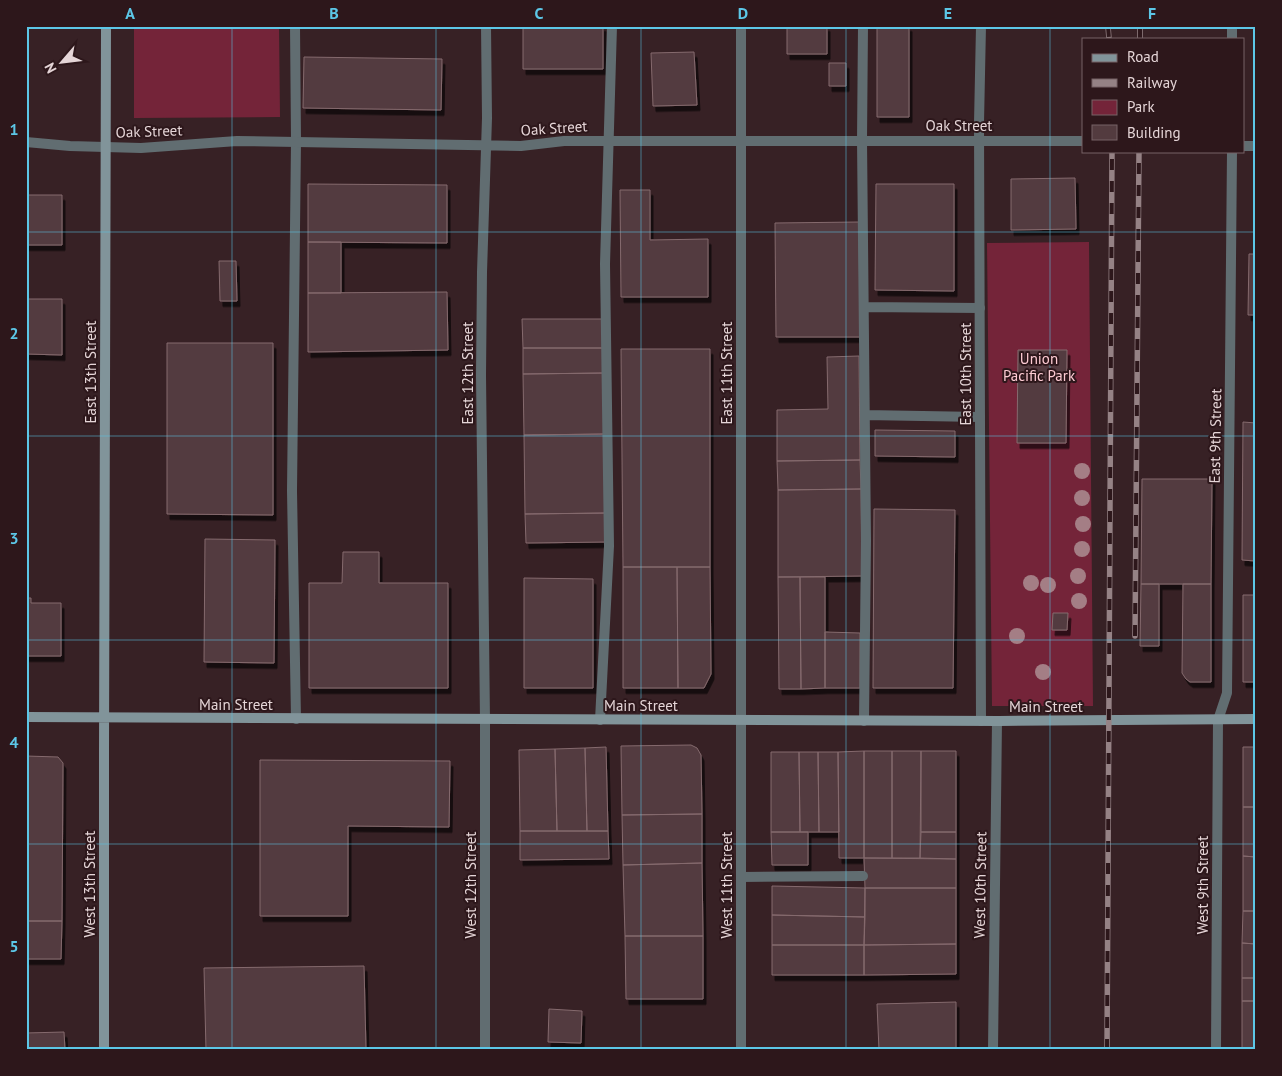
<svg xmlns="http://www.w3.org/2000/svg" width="1282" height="1076" viewBox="0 0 1282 1076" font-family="'PT Sans',sans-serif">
<defs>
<filter id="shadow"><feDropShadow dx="3" dy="5.5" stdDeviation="0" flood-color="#0009"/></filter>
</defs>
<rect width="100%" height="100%" fill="#372125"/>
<path fill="#742439" d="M134 26H279L280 117 134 118Z
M1089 242 1093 706H992L987 243Z"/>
<path fill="#533b3f" stroke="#856a6e" filter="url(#shadow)" d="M523 26H603V69H523Z
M787 26H827V54H787Z
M877 26H909V117H877Z
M694 52 697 105 653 106 651 53Z
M304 57 442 59 441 110 303 108Z
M829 63H846V86H829Z
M1075 178 1076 229 1011 230V179Z
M308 184 447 185V243L308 242Z
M876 184H954V291L875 290Z
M620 190H650V240L708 239V297H621Z
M26 195H62V245H26Z
M859 222 860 337H776L775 223Z
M308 242H341V293H308Z
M1249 254H1256V315H1248Z
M219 261H236L237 301H220Z
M447 292 448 350 308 352V293Z
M26 299H62V355L26 354Z
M522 319H604V348H523Z
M167 343H273V515L167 514Z
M523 348H604L605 373 523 374Z
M621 349H710V567H623Z
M1018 350H1067L1066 443H1017Z
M859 356 860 460 777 461V410L828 409 827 357Z
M605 373 606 434 524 435 523 374Z
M1243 422 1256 423V561L1242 560Z
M875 430 955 431V457L875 456Z
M606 434 607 513 525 514 524 435Z
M860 460 861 489 778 490 777 461Z
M1142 479H1212L1211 584H1141Z
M861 489 862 576 778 577V490Z
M874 509 955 510 953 688H873Z
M607 513 608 542 526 543 525 514Z
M205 539 275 540 274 663 204 662Z
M343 552H379V583H448V688H309V583H342Z
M623 567H677L678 688H623Z
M677 567H710L711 674 704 688H678Z
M778 577H800L801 689H779Z
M800 577H825V688L801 689Z
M524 578 593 579V688H524Z
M1141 584H1159V646H1140Z
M1183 584H1211V682H1190L1186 679 1182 673Z
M1243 595H1256V682H1243Z
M26 598H31V603H61V656H26Z
M1053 613H1068L1067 630H1052Z
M825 632 860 633V688H825Z
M691 745 697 748 701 755 702 814 622 815 621 746Z
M606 747 608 831H587L585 748Z
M1243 747H1256V807H1243Z
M585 748 587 831H557L555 749Z
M555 749 557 831H520L519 750Z
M864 751H892V858H864Z
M864 751V858H839L838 752Z
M892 751H921L920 858H892Z
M921 751H956V832H921Z
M771 752H799L800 832H771Z
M799 752H818L819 832H800Z
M818 752H838L839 832H819Z
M26 756 58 757 63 763 62 921H26Z
M260 760 450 761 449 827 348 826V916H260Z
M1243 807H1256V857L1243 856Z
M702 814V863L623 865 622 815Z
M520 831H608L609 859 520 860Z
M771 832H808V865H772Z
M921 832H956V859L920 858Z
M1243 856 1256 857V911H1243Z
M864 858 956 859V888H865Z
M702 863 703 936H625L623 865Z
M772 886 865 888V917L772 915Z
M865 888H956V944L864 945Z
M1243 911H1256V944L1242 943Z
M772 915 865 917 864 945H772Z
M26 921H62L61 959H26Z
M625 936H703V999H626Z
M1242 943 1256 944V978H1242Z
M956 944V974L864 975V945Z
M772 945H864V975H772Z
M364 966 366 1050H206L204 968Z
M1242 978H1256V1001H1242Z
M1242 1001H1256V1050H1242Z
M956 1002V1050H879L877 1004Z
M549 1009 582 1011 581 1043 548 1042Z
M64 1032 65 1050H26V1033Z"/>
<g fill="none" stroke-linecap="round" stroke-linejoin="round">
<path stroke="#616d71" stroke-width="10" d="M295 26 296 141 292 491 296 719
M863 26 862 140 866 541 864 721
M864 307 980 308
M865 415 980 417
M600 720 609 546 605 264 612 26
M741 877 863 876"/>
<path stroke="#616d71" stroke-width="10" d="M741 26V1050
M1232 39V26
M26 142 70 146 141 148 237 141 521 146 564 141H1083
M1243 146H1256
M981 721 979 123 981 26
M485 1050V720L481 375 482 272 487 118 486 26
M993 1050 997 721
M1216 1050 1218 720 1227 693 1232 151"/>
<path stroke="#81949a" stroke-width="10" d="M26 717 999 721 1256 719
M104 1050V750L106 26"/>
<defs>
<path id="rail" d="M1108 26 1109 39
M1140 39V26
M1135 636 1139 151
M1107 1050 1112 151"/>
</defs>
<use href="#rail" stroke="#958285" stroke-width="5.5"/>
<use href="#rail" stroke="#2d171b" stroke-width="4" stroke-dasharray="11" stroke-linecap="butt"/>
</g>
<g fill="#a47e85">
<circle cx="1082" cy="471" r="8"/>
<circle cx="1082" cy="498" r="8"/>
<circle cx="1083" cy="524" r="8"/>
<circle cx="1082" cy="549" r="8"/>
<circle cx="1078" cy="576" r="8"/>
<circle cx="1031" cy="583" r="8"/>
<circle cx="1048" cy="585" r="8"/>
<circle cx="1079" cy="601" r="8"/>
<circle cx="1017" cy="636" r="8"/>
<circle cx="1043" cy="672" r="8"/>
</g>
<path fill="none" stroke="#5cc7e7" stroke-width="1" stroke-opacity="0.55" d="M232 26V1050M436 26V1050M641 26V1050M846 26V1050M1050 26V1050M26 232H1256M26 436H1256M26 640H1256M26 844H1256"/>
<g text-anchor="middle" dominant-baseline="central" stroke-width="4" stroke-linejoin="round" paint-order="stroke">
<g font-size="15" fill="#e5d5d7" stroke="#2d171b">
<text x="959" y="125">Oak Street</text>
<text transform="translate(554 128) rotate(-4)">Oak Street</text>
<text transform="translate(149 131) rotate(-2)">Oak Street</text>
<text transform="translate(90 372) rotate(-90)">East 13th Street</text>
<text transform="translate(467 373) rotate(-90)">East 12th Street</text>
<text transform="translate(726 373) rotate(-90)">East 11th Street</text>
<text transform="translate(965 374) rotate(-90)">East 10th Street</text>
<text transform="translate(1215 436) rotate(-89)">East 9th Street</text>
<text x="236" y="704">Main Street</text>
<text x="641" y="705">Main Street</text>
<text x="1046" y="706">Main Street</text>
<text transform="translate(89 884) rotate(-90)">West 13th Street</text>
<text transform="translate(470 885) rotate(-90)">West 12th Street</text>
<text transform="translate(726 885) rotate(-90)">West 11th Street</text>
<text transform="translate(980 885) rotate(-89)">West 10th Street</text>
<text transform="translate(1202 885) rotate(-90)">West 9th Street</text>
</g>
<g font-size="15" fill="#fdcbd3" stroke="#2d171b">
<text x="1039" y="358">Union<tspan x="1039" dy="17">Pacific Park</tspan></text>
</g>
</g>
<rect width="1282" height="1076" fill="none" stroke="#2d171b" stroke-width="55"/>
<rect x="1082" y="38" width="162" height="115" fill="#2d171b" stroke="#776366"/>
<rect x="1092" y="54" width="25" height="8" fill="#81949a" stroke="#776366"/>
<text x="1127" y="62" font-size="15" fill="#e5d5d7">Road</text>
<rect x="1092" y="79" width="25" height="8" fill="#958285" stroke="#776366"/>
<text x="1127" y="88" font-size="15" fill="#e5d5d7">Railway</text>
<rect x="1092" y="100" width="25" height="15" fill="#742439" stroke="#776366"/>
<text x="1127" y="112" font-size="15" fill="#e5d5d7">Park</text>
<rect x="1092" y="125" width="25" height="15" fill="#533b3f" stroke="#776366"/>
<text x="1127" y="138" font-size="15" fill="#e5d5d7">Building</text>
<g transform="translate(62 62) rotate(242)" stroke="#2d171b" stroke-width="4" paint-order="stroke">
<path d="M0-4L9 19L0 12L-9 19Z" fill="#e5d5d7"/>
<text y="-8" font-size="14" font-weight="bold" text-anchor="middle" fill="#e5d5d7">N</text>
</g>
<rect x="28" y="28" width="1226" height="1020" fill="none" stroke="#5cc7e7" stroke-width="2"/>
<g font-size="16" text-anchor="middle" font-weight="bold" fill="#5cc7e7">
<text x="130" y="19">A</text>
<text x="334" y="19">B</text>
<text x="539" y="19">C</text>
<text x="743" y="19">D</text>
<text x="948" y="19">E</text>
<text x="1152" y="19">F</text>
<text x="14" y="135">1</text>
<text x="14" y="339">2</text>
<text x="14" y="544">3</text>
<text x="14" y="748">4</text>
<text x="14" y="952">5</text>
</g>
</svg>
